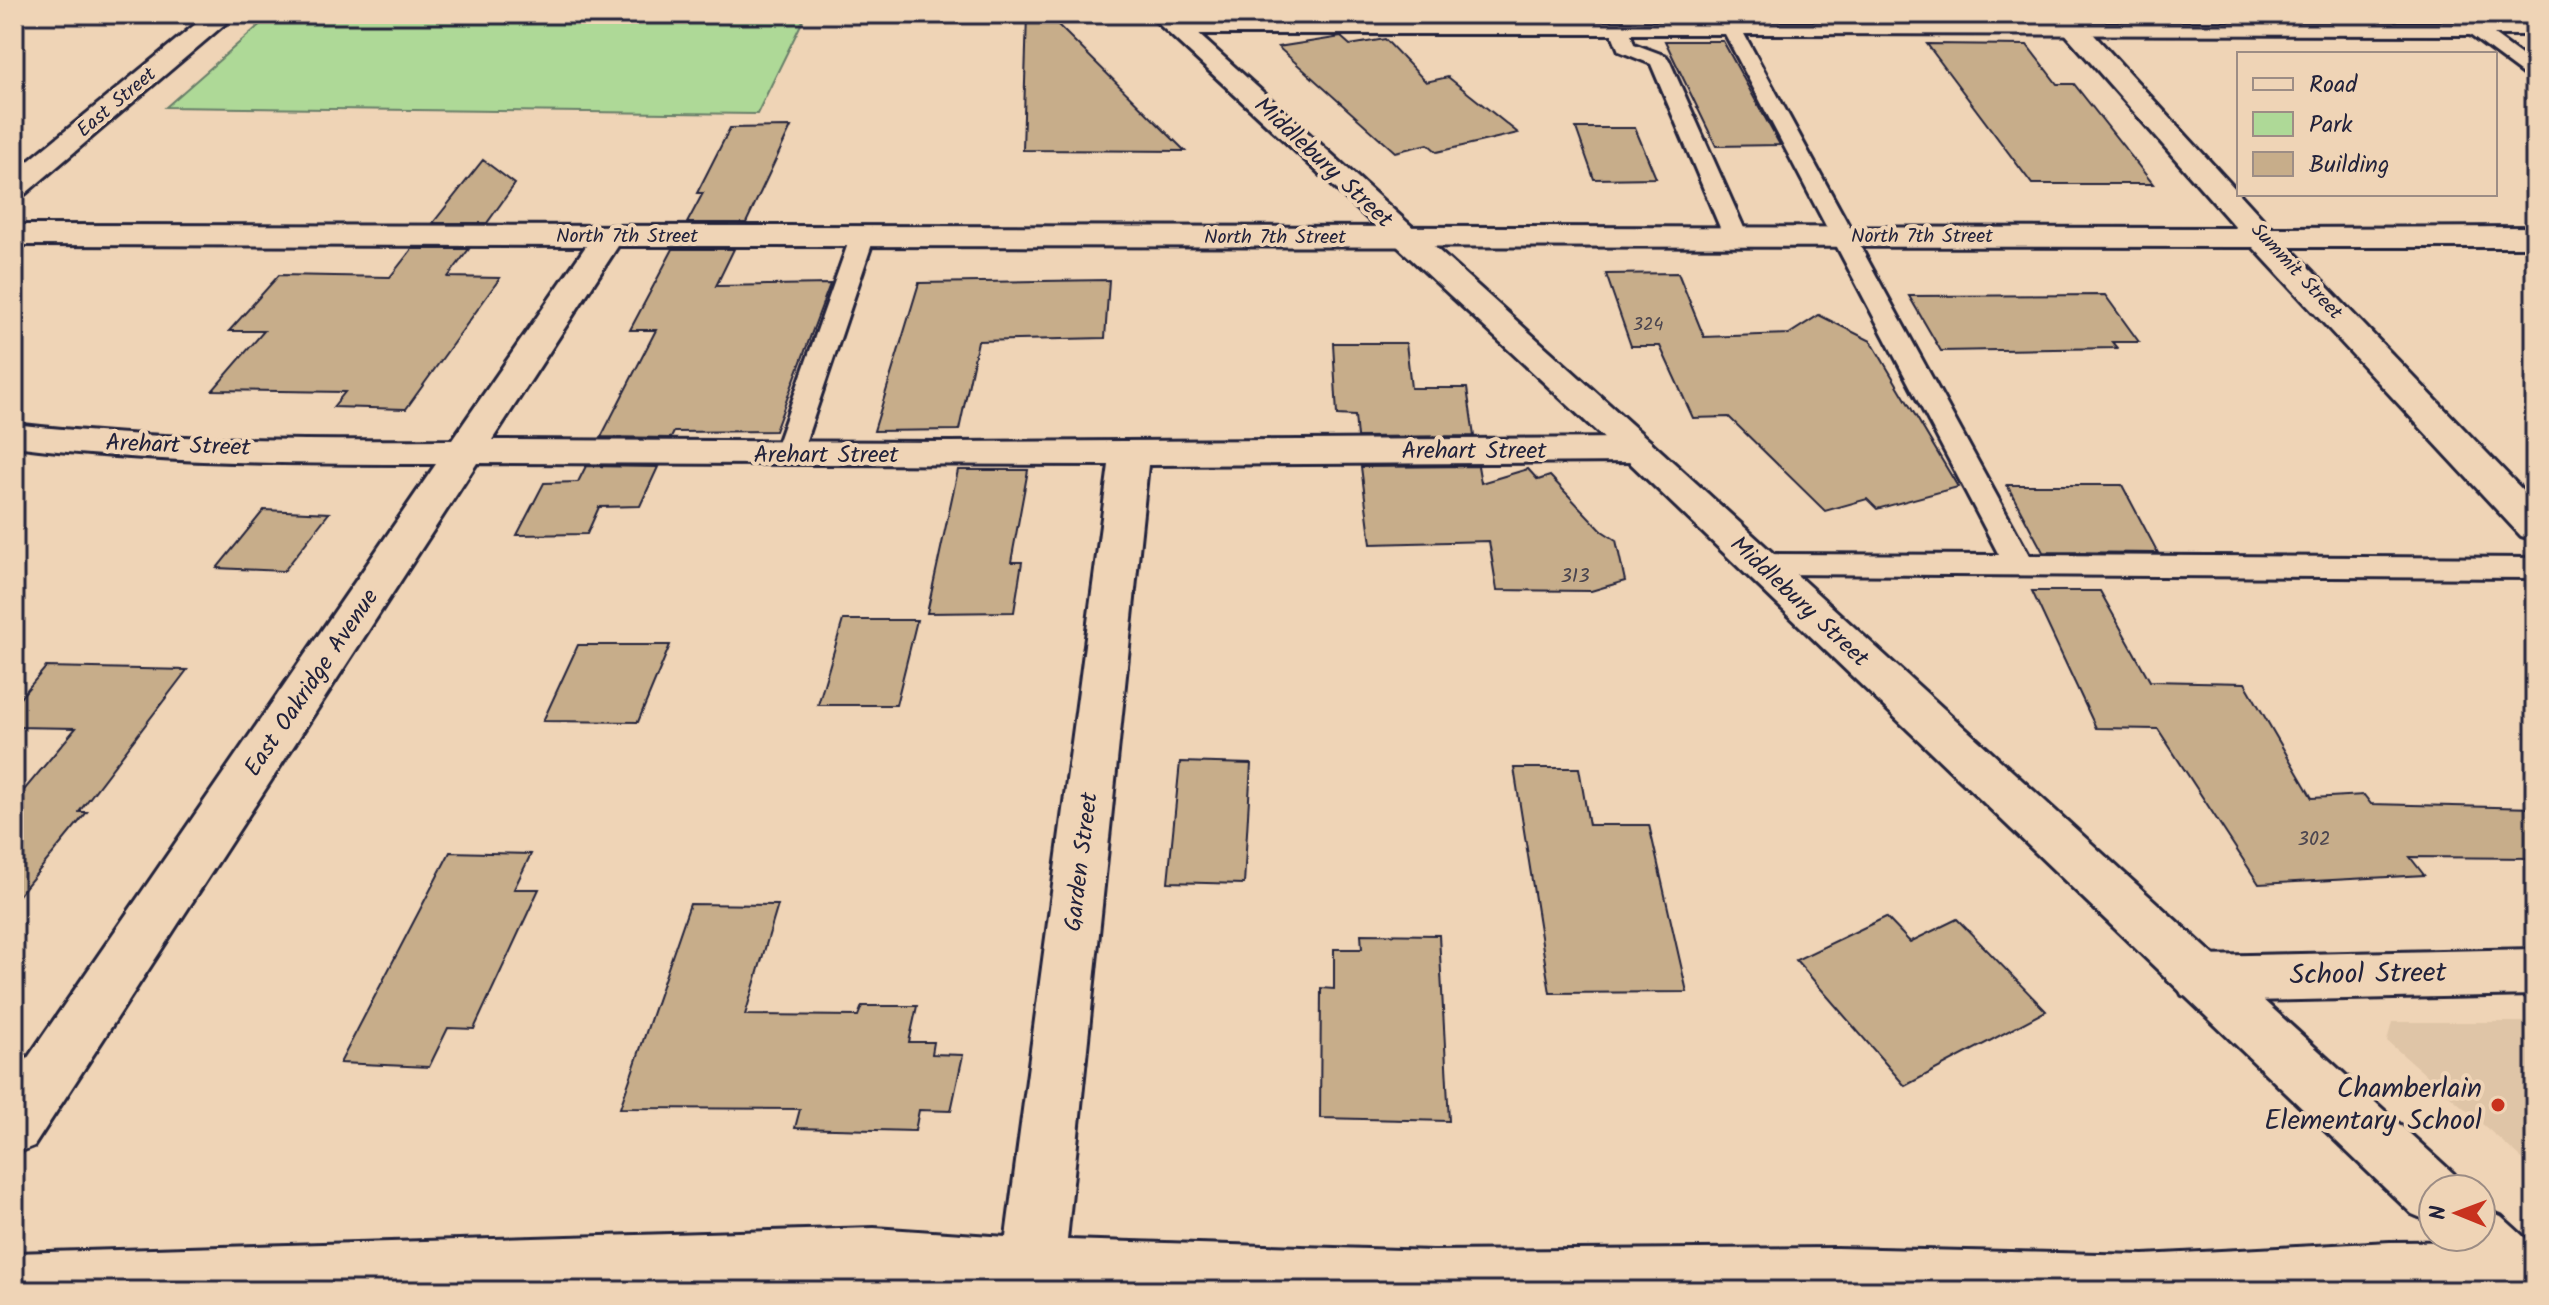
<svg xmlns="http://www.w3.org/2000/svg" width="2549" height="1305" viewBox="0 0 2549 1305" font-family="Kalam,sans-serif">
<rect width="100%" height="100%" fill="#efd4b6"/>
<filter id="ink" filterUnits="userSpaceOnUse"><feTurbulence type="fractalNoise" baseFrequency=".0125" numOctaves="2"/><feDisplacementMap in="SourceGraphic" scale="16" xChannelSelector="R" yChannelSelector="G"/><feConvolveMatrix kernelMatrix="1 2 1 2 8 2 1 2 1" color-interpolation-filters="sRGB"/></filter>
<g filter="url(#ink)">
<path fill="#dfc5a7" d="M2392 1022H2535V1170L2387 1041Z"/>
<path fill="#aed997" stroke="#687e69" stroke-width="2" d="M272 14H806L757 114 166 107Z"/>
<path fill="#c7ad8a" stroke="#22223b" stroke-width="2" d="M1027 14H1047L1185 151 1023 150Z
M1341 37 1350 45 1385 39 1426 82 1448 77 1518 133 1437 152 1428 144 1395 152 1278 47Z
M1665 41H1723L1780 145 1716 146Z
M1927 44 2027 45 2057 84H2074L2153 184H2032Z
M791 127 746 223H687L703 193H697L730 128Z
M1576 128H1635L1656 178 1594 179Z
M483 160 515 184 487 223H433Z
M412 249H469L448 277 500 278 406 409 333 407 345 392 213 390 264 331H229L279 275 390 277Z
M673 249H734L716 286 830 284 775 431 674 432 671 438 601 437 656 330H630Z
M1678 273 1704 337 1789 334 1819 315 1871 341 1958 487 1877 509 1867 499 1825 511 1729 417 1693 418 1660 346H1631L1606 274Z
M1109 280 1105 338 978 341 959 430 874 431 919 283Z
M2105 295 2139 342H2112L2117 348 1941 351 1909 296Z
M1333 343H1406L1411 388H1467L1474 436 1357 437 1355 416 1337 415Z
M586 466 658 467 640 506 599 507 587 534 517 535 544 483 578 482Z
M1478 466 1481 483 1528 469 1538 480 1550 476 1602 531 1616 540 1625 581 1591 591 1497 590 1489 541 1371 544 1361 467Z
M958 470H1028L1011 562H1022L1014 612 927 613Z
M2007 485H2122L2158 553 2043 552Z
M264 510 329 513 284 571 217 568Z
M2032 591H2100L2150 681 2245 683 2312 798 2364 795 2371 804 2535 808V858L2410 857 2424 875 2259 884 2158 729 2096 728Z
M843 620H917L896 705H818Z
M578 645H670L638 722 543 721Z
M46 667 187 670 79 812H87L14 901V802L76 728 14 727V705Z
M1180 762 1251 764 1244 884 1168 882Z
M1514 768H1579L1589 825H1649L1687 992 1550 993Z
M450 852 531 854 514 889H539L474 1029 448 1028 429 1067 340 1063Z
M690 904 778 905 745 1015 858 1016 862 1006H917L909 1042H934L932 1054 963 1055 951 1111 919 1110 915 1131 795 1128 800 1109 620 1108Z
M1886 917 1910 942 1957 919 2046 1011 1905 1086 1796 960Z
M1361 934 1439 935 1449 1121 1320 1118 1321 988 1334 989V949H1362Z"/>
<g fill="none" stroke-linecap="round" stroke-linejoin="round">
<defs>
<path id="service" d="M1715 14H1733L1738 23H2462L2470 20 2478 23H2535V35H2494L2535 65V80L2528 78 2470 35 1744 34 2029 555 2535 558V578L1759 574 1748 571 1744 564 1748 557 1759 554 1999 555 1725 34H1631L1634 44 1666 56 1669 60 1748 237 1744 242H1728L1724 237 1651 64 1619 51 1612 34H1177L1168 28 1177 22 1719 23Z
M862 231 870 233 874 238 801 455 797 461 787 464 777 461 773 455 850 238 854 233Z"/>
<path id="minor" d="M208 14H231L233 17 25 194 14 197V173Z
M2048 14H2075L2271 228 2535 227V247H2289L2535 503V540L2521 536 2253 247 618 246 492 440 950 442 1638 438 1651 442 1657 450 1651 458 1638 462 1148 465 1067 1240 1433 1251 1836 1248 2144 1255 2390 1242 2517 1241 2535 1249V1291H909L874 1288 788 1291H14V1253L874 1228 1006 1237 1109 465 477 463 34 1146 14 1154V1078L436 464C295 464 155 464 14 446V424C160 441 306 441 452 440L586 246 14 245V225L2236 228Z
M2535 949V995L2201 1002 2182 995 2174 979 2182 963 2201 956Z"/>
<path id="secondary" d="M1148 14H1176L1651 442 2454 1174 2461 1189H2433V1223L2412 1214 1625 458Z
M2481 1208 2501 1216 2535 1247V1291H2493L2457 1258 2449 1237H2481Z"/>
</defs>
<use href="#service" stroke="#22223b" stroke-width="6"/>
<use href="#minor" stroke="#22223b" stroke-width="6"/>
<use href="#secondary" stroke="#22223b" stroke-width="6"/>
<use href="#service" fill="#efd4b6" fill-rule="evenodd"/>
<use href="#minor" fill="#efd4b6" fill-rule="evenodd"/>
<use href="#secondary" fill="#efd4b6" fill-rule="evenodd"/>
</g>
</g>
<circle fill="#c8321e" stroke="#efd4b6" stroke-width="3" cx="2498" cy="1105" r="8"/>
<g text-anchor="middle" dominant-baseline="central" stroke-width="8" stroke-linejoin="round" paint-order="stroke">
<g font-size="18" fill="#4b454f">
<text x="1648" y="325">324</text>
</g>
<g font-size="20" fill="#22223b" stroke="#efd4b6">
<text transform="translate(117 103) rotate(-40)">East Street</text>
<text x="627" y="237">North 7th Street</text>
<text x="1922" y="237">North 7th Street</text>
<text x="1275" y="238">North 7th Street</text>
<text transform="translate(2296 272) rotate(47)">Summit Street</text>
</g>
<g font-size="20" fill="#4b454f">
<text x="1575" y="577">313</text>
<text x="2314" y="840">302</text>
</g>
<g font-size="24" fill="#22223b" stroke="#efd4b6">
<text transform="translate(1323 163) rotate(43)">Middlebury Street</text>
<text transform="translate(178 446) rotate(2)">Arehart Street</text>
<text x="1474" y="451">Arehart Street</text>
<text x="826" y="455">Arehart Street</text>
<text transform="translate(1799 602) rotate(43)">Middlebury Street</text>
<text transform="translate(312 683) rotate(-56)">East Oakridge Avenue</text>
<text transform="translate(1082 862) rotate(-83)">Garden Street</text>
</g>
<g font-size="28" fill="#22223b" stroke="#efd4b6">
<text transform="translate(2368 975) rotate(-1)">School Street</text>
</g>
<g font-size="28" fill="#22223b" stroke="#efd4b6" text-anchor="end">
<text x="2482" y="1089">Chamberlain<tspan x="2482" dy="32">Elementary School</tspan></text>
</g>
</g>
<rect width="2549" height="1305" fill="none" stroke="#efd4b6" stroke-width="48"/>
<rect x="24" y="24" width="2501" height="1257" fill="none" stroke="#22223b" stroke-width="3" filter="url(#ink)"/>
<rect x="2237" y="52" width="260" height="144" fill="#efd4b6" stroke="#9d8d85" stroke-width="2"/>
<rect x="2253" y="78" width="40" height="12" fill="#efd4b6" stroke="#9d8d85" stroke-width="2"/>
<text x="2309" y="92" font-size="24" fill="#22223b">Road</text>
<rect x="2253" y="112" width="40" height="24" fill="#aed997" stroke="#9d8d85" stroke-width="2"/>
<text x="2309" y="132" font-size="24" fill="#22223b">Park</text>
<rect x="2253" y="152" width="40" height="24" fill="#c7ad8a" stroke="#9d8d85" stroke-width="2"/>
<text x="2309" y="172" font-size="24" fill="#22223b">Building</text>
<g transform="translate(2457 1213) rotate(271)"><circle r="38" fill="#efd4b6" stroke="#9d8d85" stroke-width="2"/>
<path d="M0-6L14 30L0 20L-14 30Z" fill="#c8321e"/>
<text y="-12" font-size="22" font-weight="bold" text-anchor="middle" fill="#22223b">N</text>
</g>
</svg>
